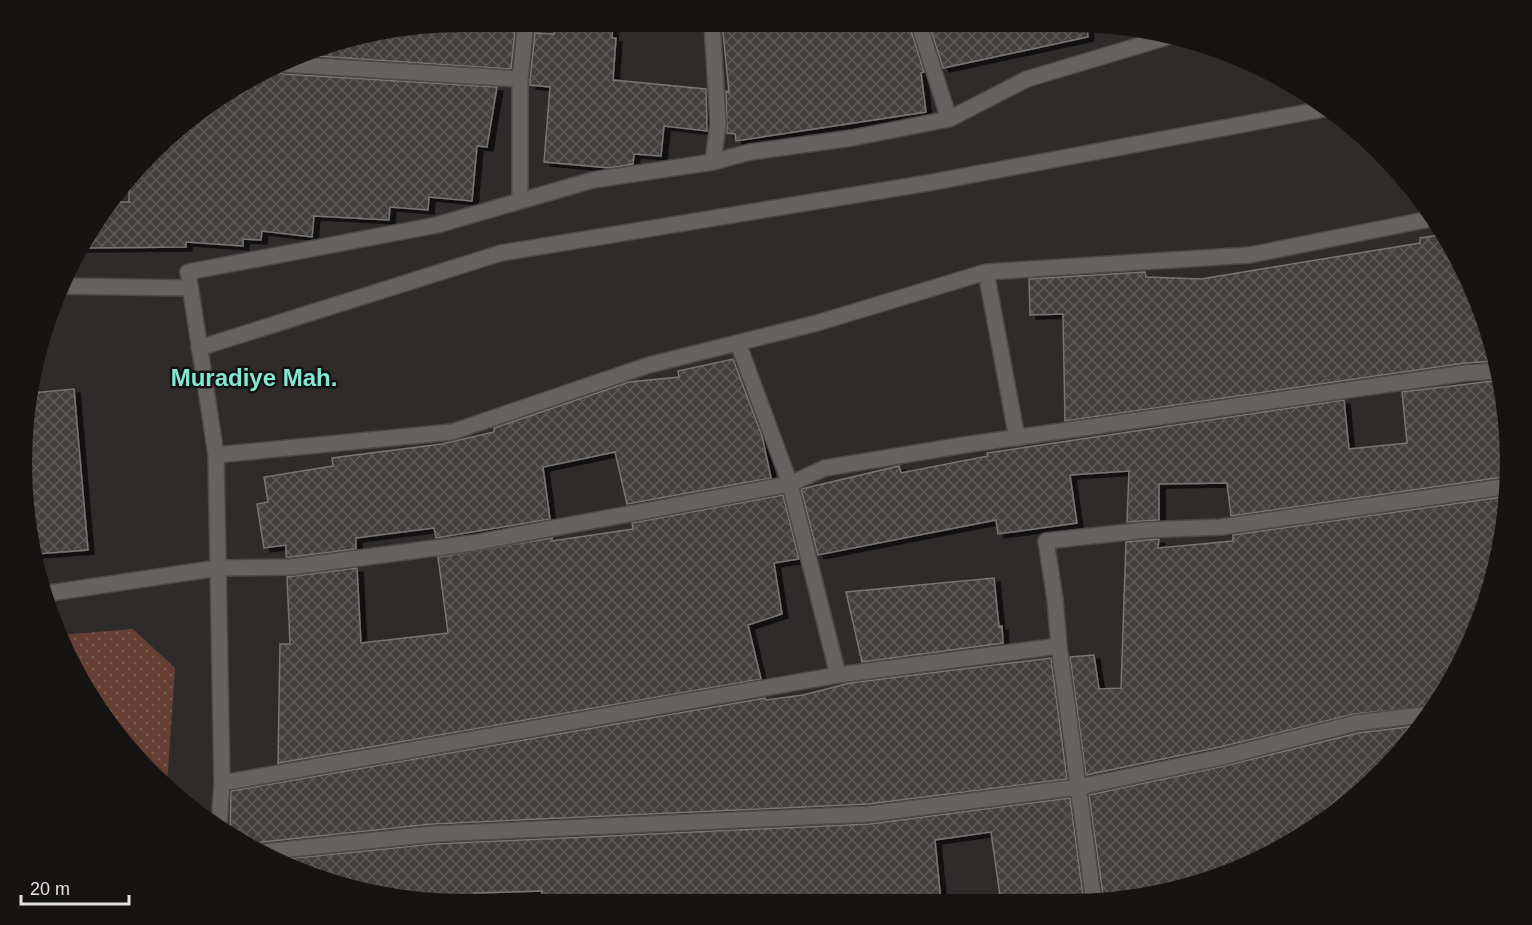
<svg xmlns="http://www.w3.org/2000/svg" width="1532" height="925" viewBox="0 0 1532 925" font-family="Helvetica,sans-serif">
<defs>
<pattern id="park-dots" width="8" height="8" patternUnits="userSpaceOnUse" patternTransform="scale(1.5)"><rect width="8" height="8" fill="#663f34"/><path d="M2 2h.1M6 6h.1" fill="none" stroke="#7c5a51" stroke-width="1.8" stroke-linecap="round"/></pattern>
<pattern id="building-cross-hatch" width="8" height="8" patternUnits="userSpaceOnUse" patternTransform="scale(1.5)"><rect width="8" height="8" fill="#433f3e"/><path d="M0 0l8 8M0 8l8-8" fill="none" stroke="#5e5a5a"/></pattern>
<filter id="shadow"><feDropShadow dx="6" dy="4" stdDeviation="0" flood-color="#0009"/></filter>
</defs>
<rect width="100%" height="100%" fill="#2e2b2a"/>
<path fill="url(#park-dots)" d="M133 629 175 668 167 785 96 708 60 635Z"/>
<path fill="url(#building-cross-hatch)" stroke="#787473" stroke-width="1.5" filter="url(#shadow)" d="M462 21H501L500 30 515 31 511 69 300 55 321 44Z
M555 22H613L612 38H616L613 80 706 89 707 131 664 126 661 156 634 154 633 164 610 168 544 162 550 87 530 85V80L535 33 554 34Z
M722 22 909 24 924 72 921 73 926 112 736 141 735 134 727 133 726 91 729 92Z
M929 24 1087 25 1088 37 943 68Z
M275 69 282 74 497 87 487 147 477 146 472 201 429 197 428 210 390 207 389 220 314 216 312 237 262 231 261 240 243 239V246L186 242V247L80 248 96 217 109 202H129V181L194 112Z
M1446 234 1487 320 1497 361 1465 363 1065 421 1063 314 1030 315 1029 279 1145 272 1146 277 1201 279 1420 243V238Z
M733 359 762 436 771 478 627 504 615 452 543 467 550 519 436 538 434 528 356 538V549L290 557H286V545L264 548 257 504 268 502 264 477 333 466 332 458 442 444 494 432V428L629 382 679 377 678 371Z
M1501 380 1507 405 1510 476 1231 516 1227 483 1159 484V520L1127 522 1129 471 1070 475 1077 523 998 534 996 520 818 555 801 489 899 466 901 473 988 456 987 453 1344 400 1349 449 1407 443 1402 392Z
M74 389 88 550 36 554 21 462 32 393Z
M783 495 799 559 774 563 782 614 748 625 761 679 278 763 280 644H290L287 577 357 568 361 643 448 633 438 557 552 538V541L633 529 632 523Z
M1509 496 1496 576 1466 657 1436 706 1354 714 1220 747 1086 775 1070 657 1094 655 1099 689 1121 688 1126 542 1159 539 1158 548 1233 541V535Z
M994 578 999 627 1002 626 1003 643 862 662 846 592Z
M1051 658 1067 779 868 804 432 824 262 842 254 848 230 833 231 791 765 698 766 700 803 695 850 683Z
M1424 725 1360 795 1290 845 1184 889 1104 902 1089 795 1224 766 1358 733Z
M1070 798 1084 903H1001L991 832 935 840 941 902 542 901V891L474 893V901L405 900 294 871 276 860 434 844 870 824Z"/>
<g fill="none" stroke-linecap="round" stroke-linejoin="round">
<defs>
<path id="minor" d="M919 24 949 119
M283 64 520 79V201
M520 79 526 21
M713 162 750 152 852 138 949 119 1027 79 1171 36
M986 272 1017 438
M61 286 190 288
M738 343 790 484 838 675
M199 348 501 253 928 183 1330 108
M216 455 452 432 649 365 817 323 986 272 1250 255 1435 218
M43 594 218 568 291 567 473 543 790 484 825 468 964 445 1466 373 1499 371
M1059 646 1094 903
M222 783 838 675 1059 646 1055 599 1046 541 1146 530 1221 527 1510 486
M219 827 222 783 216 455 188 272 437 225 593 180 713 162 718 124 712 22
M263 852 433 834 869 814 1079 787 1222 757 1356 723 1431 714"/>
</defs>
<use href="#minor" stroke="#4c4948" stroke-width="18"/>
<use href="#minor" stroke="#666261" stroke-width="15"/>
</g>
<g text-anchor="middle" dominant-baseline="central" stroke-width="5" stroke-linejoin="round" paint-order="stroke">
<g font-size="24" font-weight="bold" fill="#83e7d1" stroke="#151413">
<text x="254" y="377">Muradiye Mah.</text>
</g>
</g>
<path d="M0 0H1532V925H0ZM463 32H1069A431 431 0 0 1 1500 463V463A431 431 0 0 1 1069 894H463A431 431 0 0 1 32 463V463A431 431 0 0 1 463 32Z" fill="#151413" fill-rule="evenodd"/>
<path d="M21 895v9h108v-9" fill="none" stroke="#e4e2e1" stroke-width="3"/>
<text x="30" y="895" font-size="18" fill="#e4e2e1" stroke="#151413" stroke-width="4.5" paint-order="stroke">20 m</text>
</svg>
